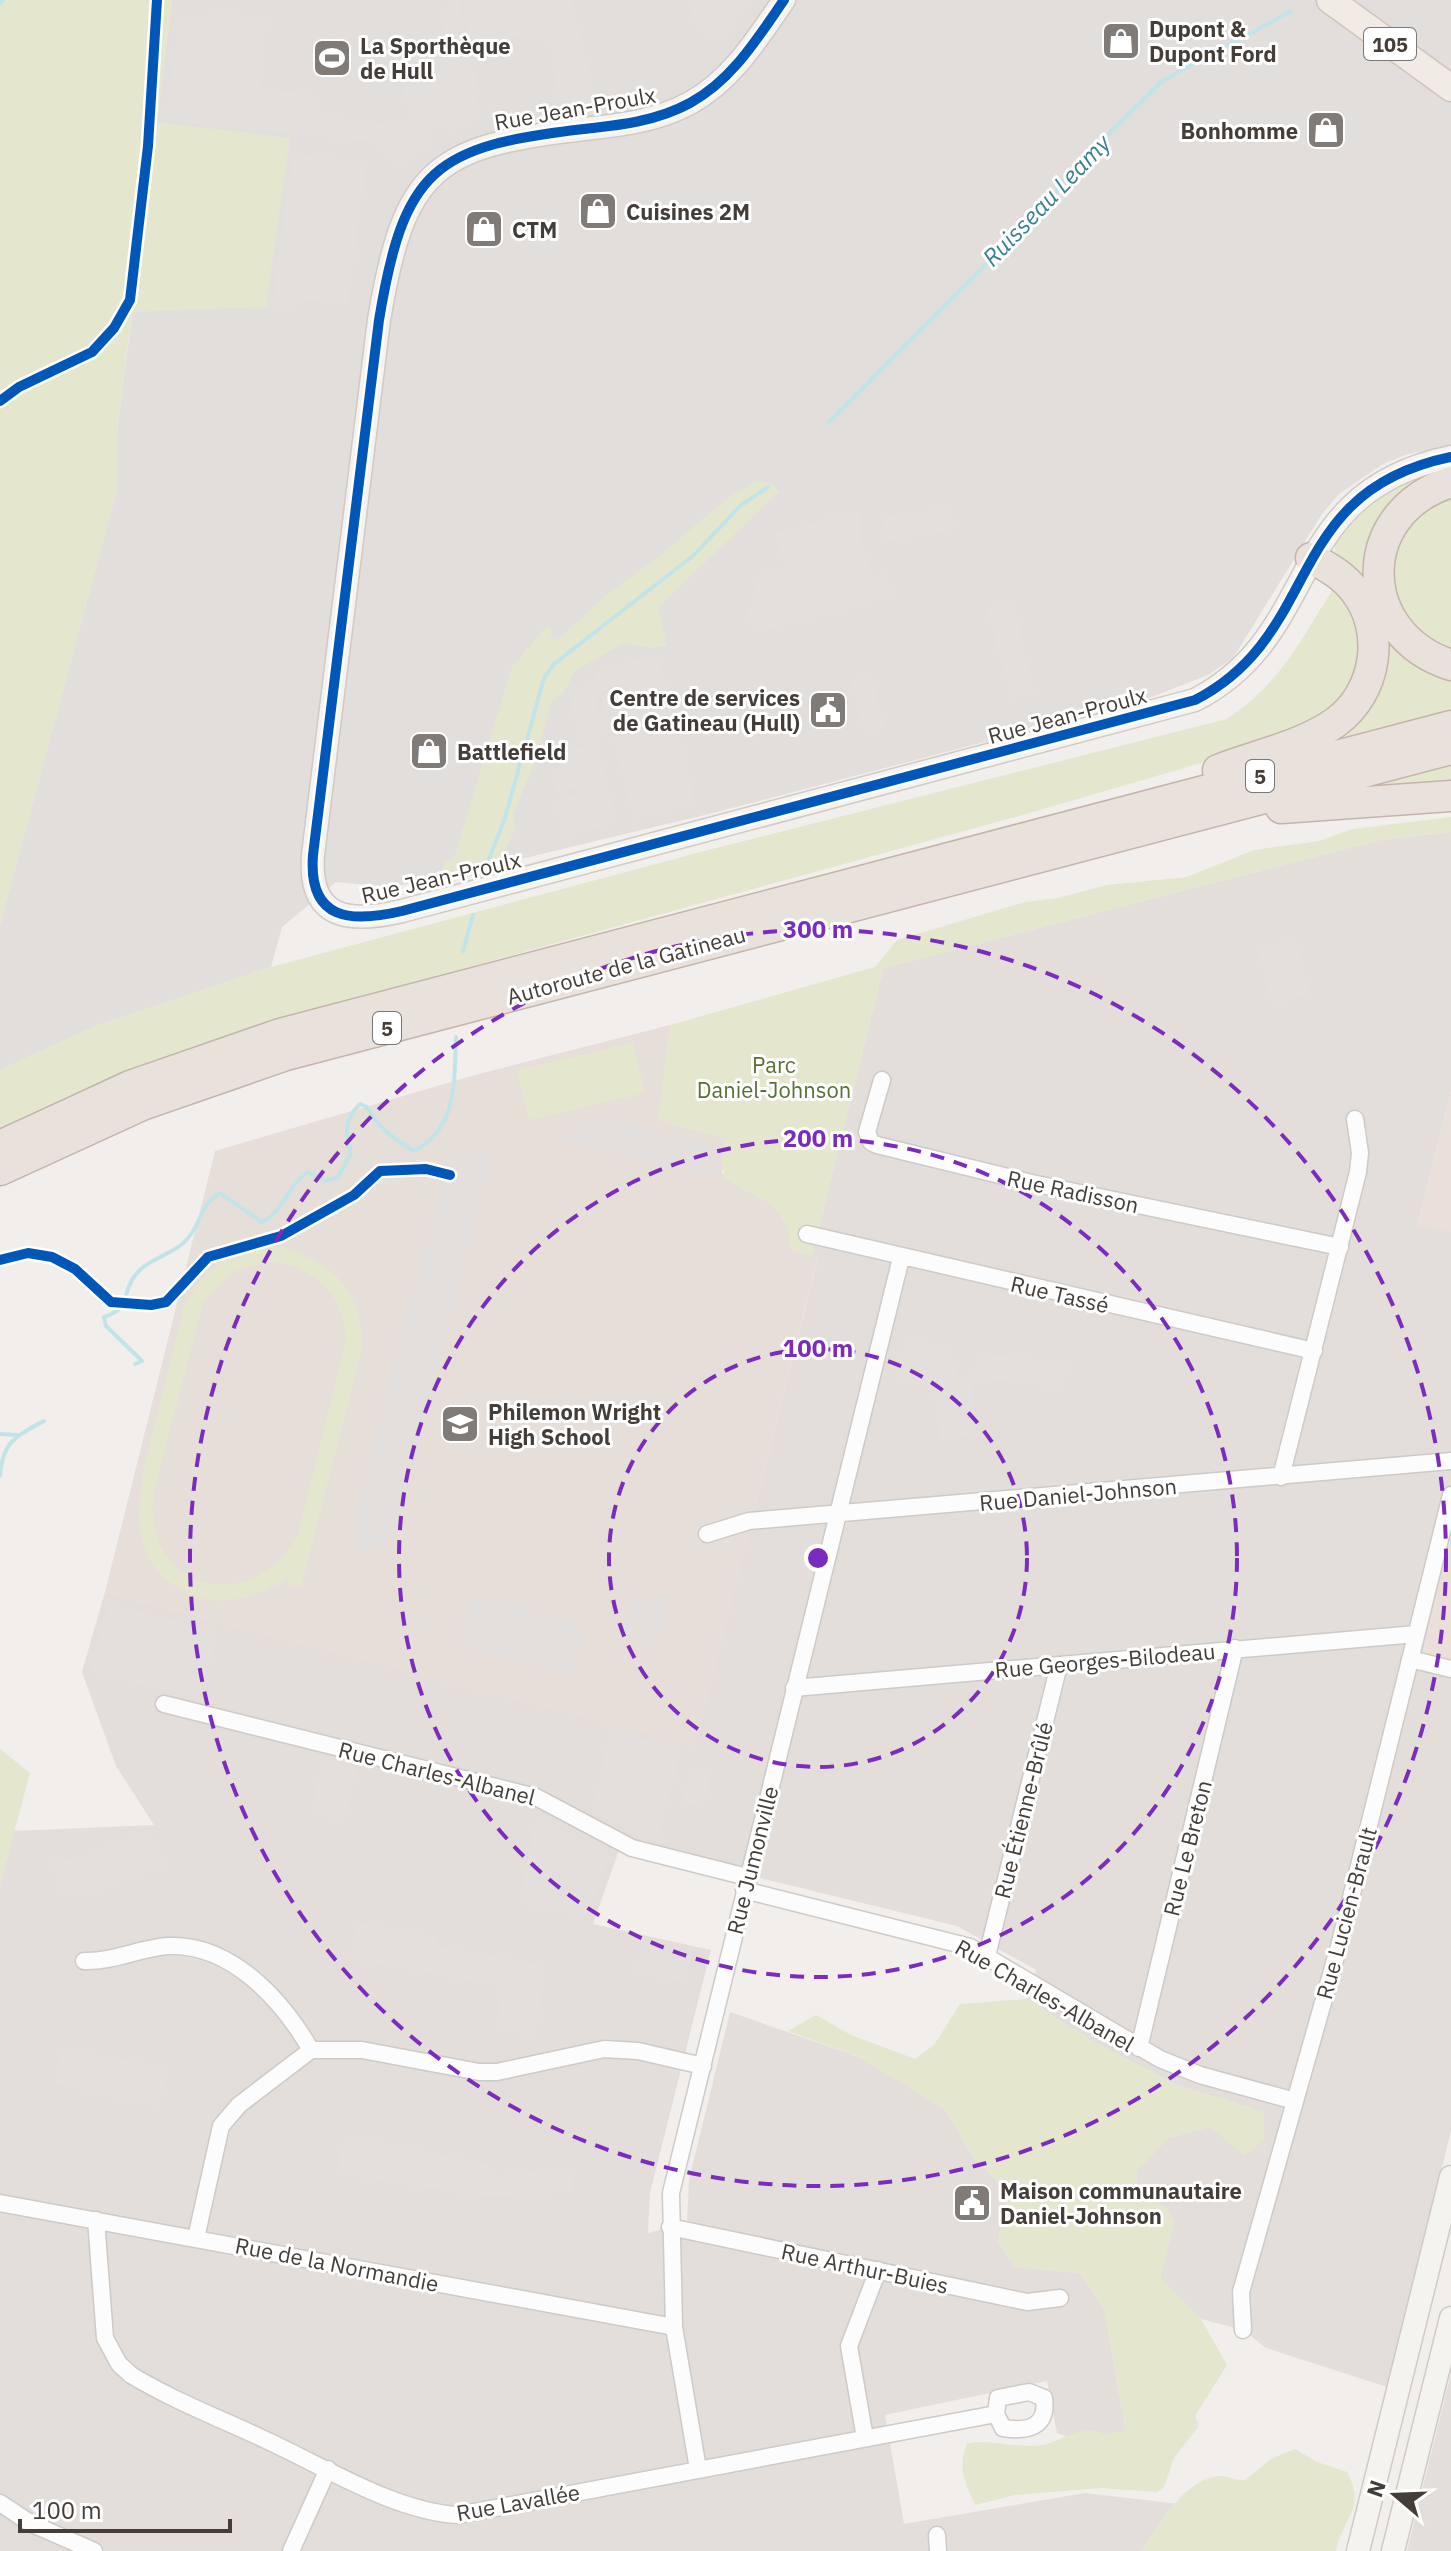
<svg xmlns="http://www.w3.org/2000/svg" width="1451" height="2551" viewBox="0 0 1451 2551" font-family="'IBM Plex Sans',sans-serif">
<rect width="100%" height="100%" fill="#f1eeeb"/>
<path fill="#e4deda" d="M1451 832V1091L1418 1224 1451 1232V1535L1423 1655 1451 1662V2131L1387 2387 1266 2348 1243 2330 1201 2319 1160 2278 1174 2222 1166 2208 1136 2193 1137 2170 1168 2138 1264 2112 1179 2086 1090 2040 1026 1999 1036 1970 957 1926 756 1877 624 1836 593 1924 711 1950 650 2193 648 2233 687 2223 689 2180 730 2012 859 2057 909 2087 945 2109 973 2156 1008 2193 998 2243 1016 2267 1079 2273 1104 2308 1126 2431 1078 2441 1057 2433 1047 2381 885 2415 904 2524 1085 2493 1180 2504 1187 2551H0V1885L14 1831 154 1825 116 1766 82 1672 105 1592 694 1745 818 1258 812 1256 883 968 1380 840Z
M1451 2373V2551H1407Z"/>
<path fill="#ebdfd9" d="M1451 1091V1232L1418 1225Z
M1451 1535V1662L1423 1655Z"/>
<path fill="#e2dedb" d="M172 0H1451V446L1408 454 1383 464 1339 494 1322 514 1233 658 1208 675 1141 701 713 813 433 880 390 887 336 882 282 927 271 967 96 1026 0 1070V925L117 489V433Z"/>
<path fill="#e6ded8" d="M670 1025 659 1120 725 1138 722 1173 762 1196 780 1213 789 1230 791 1250 818 1257 694 1746 105 1592 215 1151 475 1075Z"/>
<path fill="#e4e7ce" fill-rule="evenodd" d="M0 0H172L157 122 290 138 266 307 132 312 117 433V489L0 925Z
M1437 472 1369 573 1451 674V711L1343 740 1339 730 1375 682 1335 556V543C1368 502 1385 487 1437 472Z
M756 481 772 484 780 491 658 607 667 646 652 648 624 643 576 670 563 693 552 701 534 764 513 815 516 827 496 870 487 864 472 876 451 881 442 873 444 861 454 858 512 667 547 626 552 629 551 638 558 640 605 596 657 558 728 498Z
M1451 494V654L1429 646 1395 606 1391 554 1419 510Z
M1335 586 1346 597 1362 640 1357 678 1323 719 1208 761 1026 814 265 1023C173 1052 86 1085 0 1128V1070L96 1026 271 967 716 848 1227 719C1282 682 1301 639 1335 586Z
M1451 765V788H1364Z
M1451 817V832L1380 840 883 968 812 1256 791 1250C790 1202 758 1200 725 1179L722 1164 725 1138 658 1120 670 1025 875 967 897 940 1025 902 1058 898 1107 885 1187 877 1254 850 1319 841 1353 829Z
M633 1043 645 1093 529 1120 517 1070Z
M273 1246C328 1256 367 1292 361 1352L301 1587 288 1584 289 1578C258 1596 220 1611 185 1592 115 1555 142 1478 157 1417 166 1380 176 1342 185 1304 204 1268 232 1250 273 1246ZM267 1262C314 1264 344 1294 346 1342L298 1535C252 1620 139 1589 154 1492L203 1302 234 1271Z
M0 1749 30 1773 0 1885Z
M1026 1999 1090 2040 1179 2086 1264 2112V2138L1245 2156 1210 2127 1168 2138 1137 2171 1136 2193 1166 2208 1174 2222 1160 2278 1201 2319 1227 2365 1195 2416 1199 2426 1174 2458 1164 2487 1157 2492 1101 2488 1015 2495 975 2505C965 2482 957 2468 967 2444 985 2437 1025 2452 1050 2443 1067 2437 1087 2424 1105 2435L1126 2430 1104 2308 1079 2273 1016 2267 998 2243 1008 2193 973 2156 945 2109 859 2057 788 2031 816 2015 851 2035 915 2059 934 2045 960 2004Z
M1295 2449 1317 2462 1347 2472C1367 2508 1342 2519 1336 2551H1142C1159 2524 1184 2479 1220 2476 1229 2476 1236 2481 1245 2480L1271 2459Z"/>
<path fill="#e2dfdc" d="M448 0H459L468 57 479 86 472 89 483 113 449 133 441 123 430 129 403 98 407 69 419 51 443 48Z
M463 0H571L597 102 560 106 548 33 510 37 511 47 470 49Z
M687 0H749L719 42 699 32Z
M217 12 266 19 261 88 321 96 320 116 397 126 412 115 432 142 401 167 376 142 165 121 179 18 198 19Z
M293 154 366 163 348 304 301 299 287 307 272 308Z
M952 508 954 525 944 532 887 541 883 517Z
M858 511 862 525 859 533 871 576 886 573 891 597 754 633 747 609 760 605 756 589 760 574 785 566 775 533Z
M1013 601 1034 694 1012 699 987 608Z
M657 654 662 673 600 690 595 672Z
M872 675 884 729 866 733 850 681Z
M664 679 673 716 611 732 601 696Z
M592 685 604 734 580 741 569 690Z
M675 721 684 759 622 775 613 738Z
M597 743 606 779 556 792 552 773 562 770 558 753Z
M686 765 695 803 634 818 624 782Z
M607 786 617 823 561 837 558 799Z
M1294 939 1311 993 1273 1004 1257 949Z
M594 1116 719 1146 714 1177 555 1139Z
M492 1144 487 1177 397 1535 368 1549 357 1561 358 1509 443 1182 458 1161Z
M906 1338 952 1350 950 1359 959 1363 955 1381 971 1382 975 1435 940 1440 934 1387 896 1376Z
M978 1353 1067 1363 1063 1387 973 1377Z
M646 1592 670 1596 657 1647 623 1638 633 1598 642 1601Z
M473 1595 586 1625 573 1675 460 1645Z
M109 1603 217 1632 200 1699 91 1671Z
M611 1730 681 1750 657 1839 625 1828 592 1811Z
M323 1758 357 1767 344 1821 311 1813Z
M691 1767 712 1771 702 1806 682 1802Z
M537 1817 607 1856 587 1917 519 1903Z
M148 1830 165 1865 91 1892 60 1889 52 1863 81 1857Z
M357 1922 436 1937V1946L545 1966 535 2035 497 2028 503 1987 349 1958Z
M642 1943 691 1952 686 1982 638 1972Z
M62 2048 168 2069 157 2107 55 2083Z
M345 2135 488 2165 490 2177 570 2167 572 2192 485 2197 338 2173Z"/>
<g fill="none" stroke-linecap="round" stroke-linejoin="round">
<path stroke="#c1e4e9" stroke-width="4" d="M0 3 3 0
M829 422 1053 197 1066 176 1162 81 1290 12
M487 864 505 818 544 678 554 664 694 555 740 506 768 487
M463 951 473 915
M135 1364 142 1361 106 1326 104 1317C129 1309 122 1298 132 1280 144 1258 174 1256 188 1238 202 1222 200 1205 220 1193L262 1222C284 1211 287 1187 307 1172L326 1181 338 1177 351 1153C345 1134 344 1119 360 1104L367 1107C378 1128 394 1139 414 1151 458 1129 454 1080 456 1037
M0 1434 17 1435
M0 1476C2 1442 16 1436 44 1421"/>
<defs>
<path id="street" d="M882 1080 867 1132 871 1142 877 1145 1032 1183 1340 1247
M807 1234 1314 1351
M1281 1477 1358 1172 1360 1153 1355 1119
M707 1534 749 1521 1451 1461
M1410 1659 1451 1669
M794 1688 1416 1634
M164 1704 536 1797 632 1848 747 1877
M744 1890 970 1947 1160 2059 1200 2075 1295 2101
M987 1956 1059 1665
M84 1961C114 1962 139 1948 168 1946 231 1943 282 2000 311 2050
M1139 2048 1235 1648
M0 2203 674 2327
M96 2220 105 2338 119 2364 131 2375C174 2401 224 2420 270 2442 326 2468 397 2512 458 2515L996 2414
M670 2227 1027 2302 1060 2298
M196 2238 221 2126 239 2105 311 2050H362L479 2072H497L604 2049 638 2051 703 2066
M1243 2330 1241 2292 1339 1946 1451 1495
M1029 2392 1044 2398C1048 2427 1028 2432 1003 2428L996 2414 998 2398Z
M865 2438 849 2346 878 2270
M698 2469 674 2327 671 2193 901 1258
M0 2503 30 2523 94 2551
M937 2535 938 2551
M291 2551 328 2469"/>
<path id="secondary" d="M784 0C757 39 732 80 690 103 657 121 621 125 584 129 434 146 404 169 379 320L313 855C308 921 351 923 402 911L1195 700C1325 633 1281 492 1451 457
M1358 2551 1451 2177
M1393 2551 1451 2318"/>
<path id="primary" d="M1330 0 1451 88"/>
<path id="highway" d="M1451 482C1354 512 1355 634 1451 665
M1218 770C1256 755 1303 746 1336 722 1377 692 1386 631 1355 591 1344 576 1328 567 1311 558
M1281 808 1451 796
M0 1146 130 1086 280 1034 1451 726
M0 1170 142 1105 286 1055 1451 749"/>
</defs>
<use href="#street" stroke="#cdcac7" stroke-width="19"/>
<use href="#secondary" stroke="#d0cac4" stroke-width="25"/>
<use href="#primary" stroke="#d1c5bb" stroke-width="29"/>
<use href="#highway" stroke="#c5b4aa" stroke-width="33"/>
<use href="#street" stroke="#fdfcfc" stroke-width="16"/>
<use href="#secondary" stroke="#f5f3f0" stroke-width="22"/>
<use href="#primary" stroke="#f0ebe5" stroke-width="26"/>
<use href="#highway" stroke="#e9e1dc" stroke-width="30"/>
<defs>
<path id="cycleway" d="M784 0C757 39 732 80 690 103 657 121 621 125 584 129 434 146 404 169 379 320L313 855C308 921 351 923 402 911L1195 700C1325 633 1281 492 1451 457
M0 401 19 387 92 352 114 328 130 300 148 146 157 0
M0 1260 28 1253 52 1257 75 1269 111 1302 151 1305 166 1302 208 1257 281 1236 354 1195 380 1171 426 1169 450 1175"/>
</defs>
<use href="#cycleway" stroke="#fff" stroke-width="15"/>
<use href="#cycleway" stroke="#0057b8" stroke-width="10"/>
</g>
<g fill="none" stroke="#7b2cbf" stroke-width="4" stroke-dasharray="14 10">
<circle cx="818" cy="1558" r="209"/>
<circle cx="818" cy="1558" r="419"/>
<circle cx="818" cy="1558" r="628"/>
</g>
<defs>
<symbol id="shop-square" viewBox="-11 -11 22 22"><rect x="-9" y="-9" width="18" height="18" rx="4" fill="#817b77" stroke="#fff"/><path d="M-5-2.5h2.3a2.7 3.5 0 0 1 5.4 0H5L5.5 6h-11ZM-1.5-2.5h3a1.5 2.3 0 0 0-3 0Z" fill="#fff"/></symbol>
<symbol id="stadium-square" viewBox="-11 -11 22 22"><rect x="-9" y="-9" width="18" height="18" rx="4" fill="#817b77" stroke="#fff"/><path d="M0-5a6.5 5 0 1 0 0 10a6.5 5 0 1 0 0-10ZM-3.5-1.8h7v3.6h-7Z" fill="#fff"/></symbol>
<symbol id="civic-square" viewBox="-11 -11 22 22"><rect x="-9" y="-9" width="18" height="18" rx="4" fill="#817b77" stroke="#fff"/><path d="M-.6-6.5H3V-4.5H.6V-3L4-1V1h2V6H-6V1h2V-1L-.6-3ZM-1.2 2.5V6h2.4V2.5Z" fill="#fff"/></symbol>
<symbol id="school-square" viewBox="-11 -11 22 22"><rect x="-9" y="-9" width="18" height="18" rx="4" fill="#817b77" stroke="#fff"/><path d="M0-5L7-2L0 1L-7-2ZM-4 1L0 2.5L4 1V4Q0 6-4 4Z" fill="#fff"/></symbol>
</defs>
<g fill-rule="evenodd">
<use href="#shop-square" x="1099" y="19" width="44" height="44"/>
<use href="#stadium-square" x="310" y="36" width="44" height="44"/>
<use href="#shop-square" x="1304" y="108" width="44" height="44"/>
<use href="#shop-square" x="576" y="189" width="44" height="44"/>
<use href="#shop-square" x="462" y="207" width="44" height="44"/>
<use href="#civic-square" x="806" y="688" width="44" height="44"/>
<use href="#shop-square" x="407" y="729" width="44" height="44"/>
<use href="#school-square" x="438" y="1402" width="44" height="44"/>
<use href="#civic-square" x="950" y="2181" width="44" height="44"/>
</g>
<g text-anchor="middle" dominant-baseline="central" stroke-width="6" stroke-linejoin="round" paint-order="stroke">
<g fill="#fff" stroke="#7d7774" stroke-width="2">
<rect x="1364" y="28" width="52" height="32" rx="6"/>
<rect x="1246" y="760" width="28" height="32" rx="6"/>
<rect x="373" y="1012" width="28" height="32" rx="6"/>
</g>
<g font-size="20" font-weight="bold" fill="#453d38">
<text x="1390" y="44">105</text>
<text x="1260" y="776">5</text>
<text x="387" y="1028">5</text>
</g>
<g font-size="22" font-weight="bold" fill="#453d38" stroke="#fff" text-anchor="start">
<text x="1149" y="28">Dupont &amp;<tspan x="1149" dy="25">Dupont Ford</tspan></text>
<text x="360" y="45">La Sporthèque<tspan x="360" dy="25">de Hull</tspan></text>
<text x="1298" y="130" text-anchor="end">Bonhomme</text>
<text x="626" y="211">Cuisines 2M</text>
<text x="512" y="229">CTM</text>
<text x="800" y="697" text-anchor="end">Centre de services<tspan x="800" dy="25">de Gatineau (Hull)</tspan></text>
<text x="457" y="751">Battlefield</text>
<text x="488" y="1411">Philemon Wright<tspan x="488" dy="25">High School</tspan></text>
<text x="1000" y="2190">Maison communautaire<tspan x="1000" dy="25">Daniel-Johnson</tspan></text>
</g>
<g font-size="22" fill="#453d38" stroke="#fff">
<text transform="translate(575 108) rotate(-10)">Rue Jean-Proulx</text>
<text transform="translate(1067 715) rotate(-15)">Rue Jean-Proulx</text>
<text transform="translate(441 877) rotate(-13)">Rue Jean-Proulx</text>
<text transform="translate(626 965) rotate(-15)">Autoroute de la Gatineau</text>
<text transform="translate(1073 1191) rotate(12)">Rue Radisson</text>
<text transform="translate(1060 1294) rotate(13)">Rue Tassé</text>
<text transform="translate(1078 1494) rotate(-5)">Rue Daniel-Johnson</text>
<text transform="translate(1105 1660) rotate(-5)">Rue Georges-Bilodeau</text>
<text transform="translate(437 1773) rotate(14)">Rue Charles-Albanel</text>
<text transform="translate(1023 1810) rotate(-76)">Rue Étienne-Brûlé</text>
<text transform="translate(1187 1848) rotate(-76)">Rue Le Breton</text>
<text transform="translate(752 1860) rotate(-76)">Rue Jumonville</text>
<text transform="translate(1346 1913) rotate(-75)">Rue Lucien-Brault</text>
<text transform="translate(1045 1995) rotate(30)">Rue Charles-Albanel</text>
<text transform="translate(337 2264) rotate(11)">Rue de la Normandie</text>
<text transform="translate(865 2268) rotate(12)">Rue Arthur-Buies</text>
<text transform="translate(518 2502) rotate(-10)">Rue Lavallée</text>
</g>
<g font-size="22" fill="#5a7033" stroke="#fff">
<text x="774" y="1064">Parc<tspan x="774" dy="25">Daniel-Johnson</tspan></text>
</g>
<g font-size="24" font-style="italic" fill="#38808e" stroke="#fff">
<text transform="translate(1046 200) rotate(-46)">Ruisseau Leamy</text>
</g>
</g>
<circle cx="818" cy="1558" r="12" fill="#7b2cbf" stroke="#fff" stroke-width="4"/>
<g font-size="24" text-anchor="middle" font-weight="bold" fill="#7b2cbf" stroke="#fff" stroke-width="6" stroke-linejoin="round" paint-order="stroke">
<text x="818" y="938">300 m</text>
<text x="818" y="1147">200 m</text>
<text x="818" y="1357">100 m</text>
</g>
<g transform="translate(1395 2495) rotate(289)" stroke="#ffffff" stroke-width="6" paint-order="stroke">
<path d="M0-6L14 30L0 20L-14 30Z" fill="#453d38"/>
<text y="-12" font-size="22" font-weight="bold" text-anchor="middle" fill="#453d38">N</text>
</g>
<path d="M20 2519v12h210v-12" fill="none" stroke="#453d38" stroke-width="4"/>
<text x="32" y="2519" font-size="24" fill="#453d38" stroke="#ffffff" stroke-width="6" paint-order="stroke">100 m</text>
</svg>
